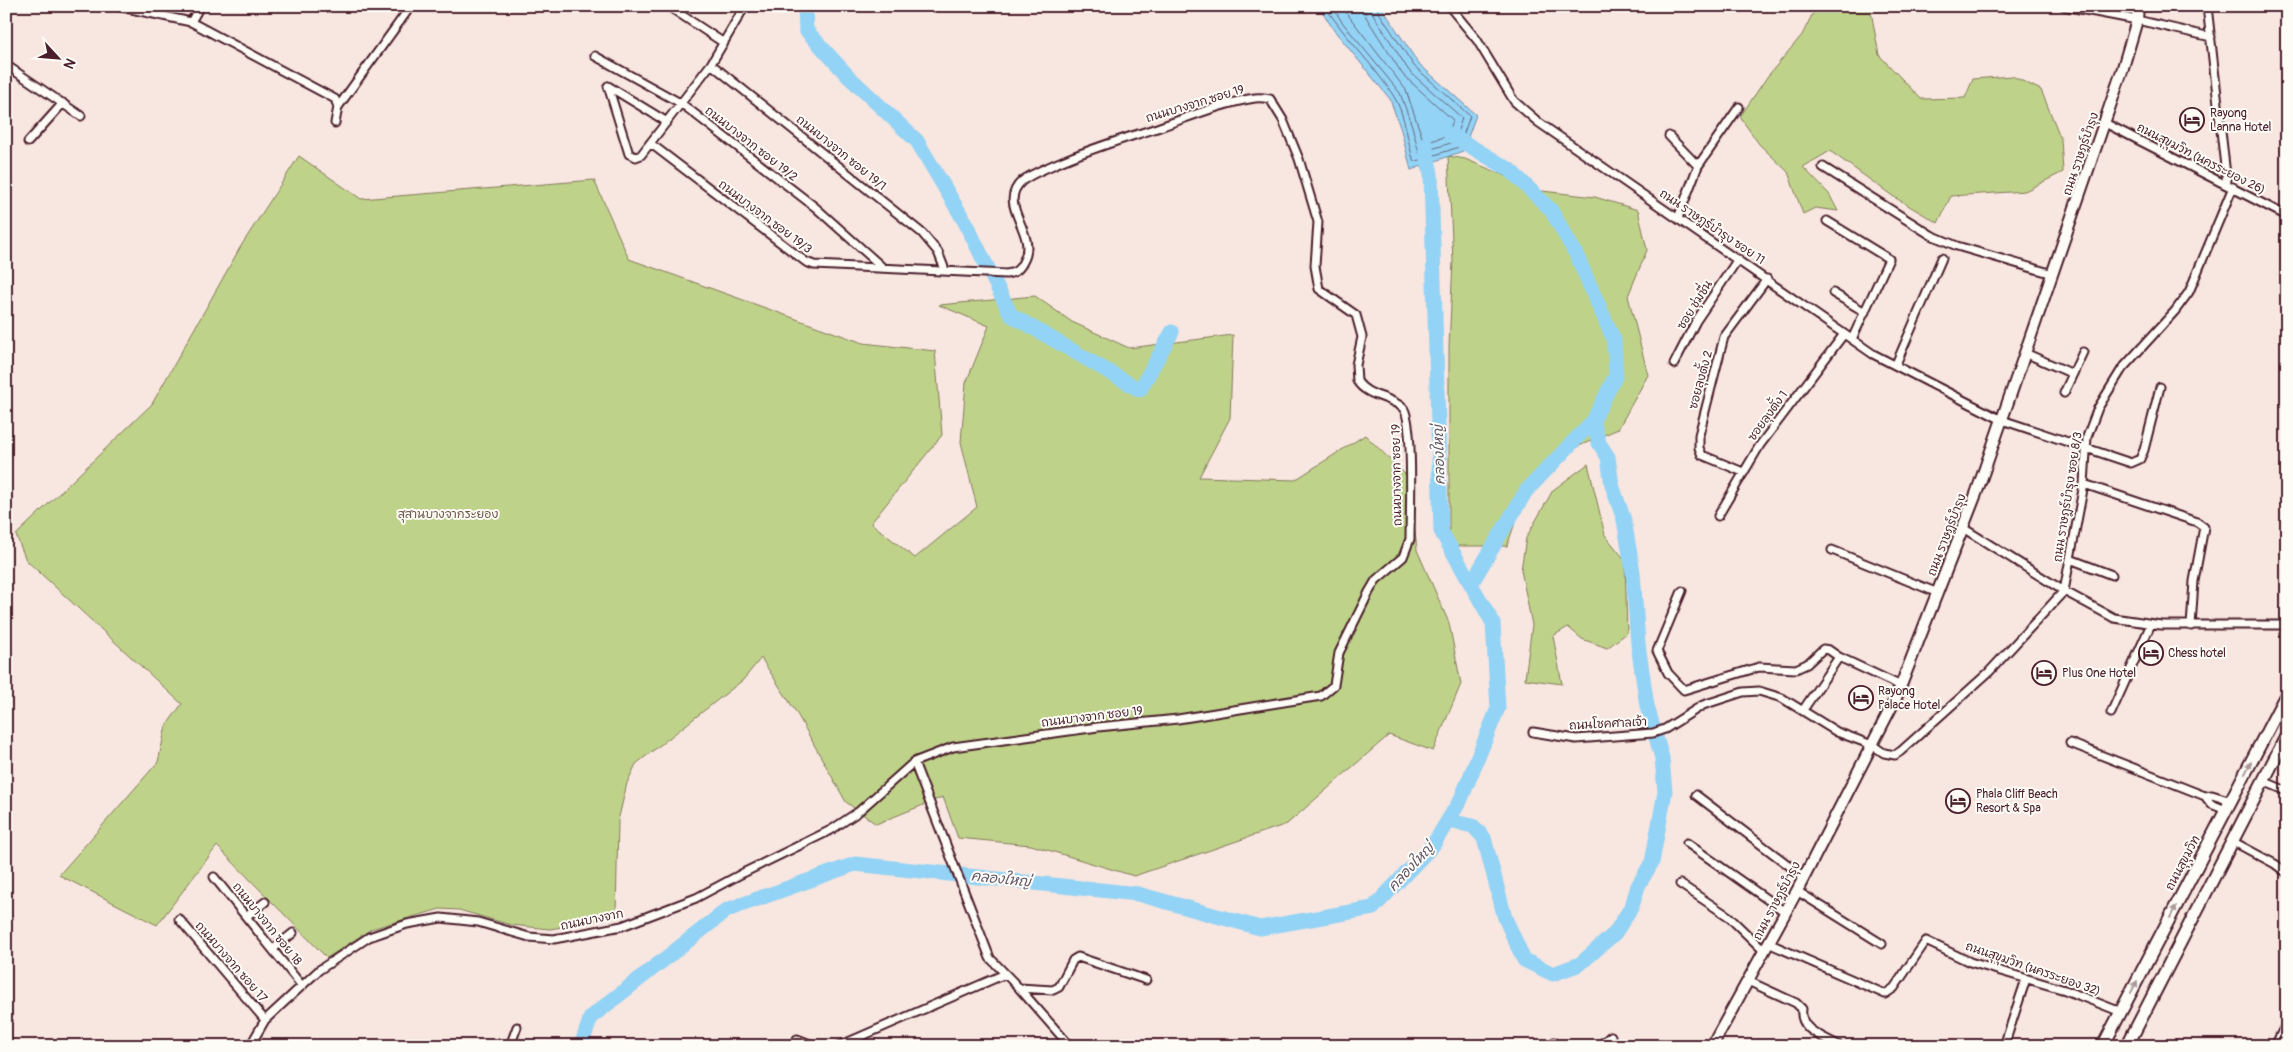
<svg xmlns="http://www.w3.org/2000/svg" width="2293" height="1052" viewBox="0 0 2293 1052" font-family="Pangolin,'Playpen Sans Thai',sans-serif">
<rect width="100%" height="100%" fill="#f8e6e0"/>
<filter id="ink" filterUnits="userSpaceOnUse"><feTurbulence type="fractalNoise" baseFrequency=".02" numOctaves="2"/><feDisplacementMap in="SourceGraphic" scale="10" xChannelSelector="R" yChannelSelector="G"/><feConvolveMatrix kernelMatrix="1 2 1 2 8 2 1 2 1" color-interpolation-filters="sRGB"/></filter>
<g filter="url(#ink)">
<path fill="#bed389" stroke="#84795a" d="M1819 6H1870L1879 55 1921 99 1965 98 1973 79 2012 76 2041 90 2061 139 2063 172 2025 191 1951 196 1938 223 1894 197 1830 151 1803 167 1829 194 1838 211 1815 208 1803 214 1788 172 1759 144 1740 117 1767 77 1802 35 1815 9Z
M299 156 361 199 594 180 629 259 863 343 935 351 942 435 871 523 915 558 977 507 961 442 966 383 989 326 939 305 1035 296 1072 322 1129 348 1233 335 1230 418 1199 477 1295 480 1365 435 1409 478 1417 550 1449 623 1461 684 1433 751 1389 735 1287 824 1134 876 1031 845 958 838 943 797 876 824 846 802 796 712 761 658 743 680 636 764 627 783 618 821 616 914 585 923 550 929 511 925 459 910 440 909 371 929 327 958 217 846 157 925 59 875 158 762 166 726 182 704 26 560 16 535 152 404 241 246Z
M1448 156 1465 159 1542 191 1595 197 1638 210 1647 250 1628 296 1648 375 1618 429 1563 453 1539 470 1526 491 1507 546H1449V347L1453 261Z
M1588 464 1605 535 1625 560 1627 633 1607 648 1582 639 1568 627 1553 636 1562 684 1525 679 1532 625 1521 570 1526 538 1553 490Z"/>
<path fill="#93d3f5" stroke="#768ba4" d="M1319 6H1381L1418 63 1476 115 1463 151 1411 170 1401 130 1390 99 1333 29Z"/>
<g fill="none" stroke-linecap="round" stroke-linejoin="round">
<path stroke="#67677c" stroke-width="1" d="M1325 6C1345 38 1373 64 1393 95 1406 115 1407 141 1414 162L1459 147 1470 116 1414 66 1378 11 1377 6
M1332 6 1342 22 1400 93 1412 126 1419 153 1454 142 1462 118 1409 71 1373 14 1371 6
M1341 6 1406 90 1424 143 1448 136 1453 120 1403 75 1366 17 1364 6"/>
<path stroke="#93d3f5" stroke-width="15" d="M805 6 806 30 848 76 917 141 965 222 1011 315 1140 390 1172 332
M1450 134 1510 170 1551 210 1576 254 1614 340 1616 375 1593 421 1526 491 1471 584
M1448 821 1473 826 1484 838 1505 918 1524 960 1553 974 1580 964 1615 933 1632 906 1638 886 1652 862 1665 792 1662 758 1647 706 1638 644 1633 572 1624 520 1612 485 1608 457 1599 443 1593 421
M581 1046 591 1017 727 910 855 864 1138 894 1260 928 1373 908 1433 845 1461 799 1498 708 1493 623 1441 531 1431 174 1425 144"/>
<defs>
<path id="street" d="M117 6 191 22 335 99 338 107 335 123
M668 6 724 43
M1449 6 1477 40 1514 101 1538 122 1873 354 2002 420 2131 463 2140 459 2144 450 2160 387
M2064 6 2137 20 2211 37
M2207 6 2227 184
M191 22 200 6
M595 56 682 104 815 207 881 266
M711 64 922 233 938 252 945 270
M6 65 81 116
M608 86 629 154 636 157 641 155 711 64 745 6
M608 86 667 122
M338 107 411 6
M2105 123 2287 216
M1669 136 1698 166
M28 142 63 103
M1823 167 1931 235 1957 246 2053 274
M1678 218 1698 166 1739 107
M1827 221 1889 259 1852 339
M1833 293 1865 312
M2025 353 2073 374
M1674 364 1696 321 1738 259
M1896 364 1942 258
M2064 393 2083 352
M1743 472 1702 455 1699 448V435L1724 337 1767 279
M2084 484 2197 522 2204 527 2194 581 2191 626
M1718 516 1760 445 1844 334
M1963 528 2064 591 2114 618 2161 625H2287
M1832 550 1938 593
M2070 559 2112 575
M1682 591 1657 651 1668 673 1684 690 1759 667 1796 669 1807 664 1823 649 1829 650 1839 657
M1803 710 1839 657 1901 686
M2111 713 2151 624
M1533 732 1576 739 1653 733 1665 729 1703 705 1743 692 1759 691 1782 698 1837 732 1872 745 1884 753 1895 755 1901 751 1989 672 2064 591 2084 484 2087 437 2098 408 2122 369 2175 311 2189 292 2233 187
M2070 743 2205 796 2211 804 2226 810
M914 762 990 958 1019 988 1070 1046
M2263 781 2287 791
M1696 795 1804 877
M2205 796 2212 795 2231 801
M2232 841 2275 864 2287 873
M1687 843 1785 912
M214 877 302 986
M1680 884 1728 916 1764 951
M1797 891 1882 944
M247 916 265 902
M179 919 265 1020
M1768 943 1885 994 1894 988 1926 941 1970 962 2065 990 2121 1012
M273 949 293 933
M1748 981 1796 1003 1802 1009C1799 1030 1822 1036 1838 1045
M1019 988 1053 990 1059 987 1073 960 1078 957 1146 980
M797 1039 815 1046
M1554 1042 1557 1046
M250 1046 265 1020 319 970 369 937 407 924 441 918 478 922 529 937 554 939 622 926 696 898 743 873 831 830 858 812 914 762 953 747 1098 727 1178 719 1321 696 1334 685 1339 653 1369 592 1376 580 1403 557 1410 539C1410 519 1414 419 1403 408 1390 396 1367 397 1357 381L1356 365 1362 337 1356 315 1319 289 1315 266 1318 222 1299 159 1283 120 1270 99C1265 98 1260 97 1255 98 1222 103 1189 117 1157 128 1122 139 1086 150 1053 165 1042 170 1031 174 1022 181 995 205 1040 233 1023 262 1019 270 1015 273 1006 274L814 265 806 262 650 143
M510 1046 517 1027
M839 1046 1005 974
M1599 1046 1611 1036
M2004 1046 2026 979
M2275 1046 2284 1028"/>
<path id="secondary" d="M1712 1046 1797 891 1896 698 1976 494 2025 353 2122 71 2137 20 2138 6"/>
<path id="primary" d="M2103 1046 2287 693
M2127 1046 2287 735"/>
</defs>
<use href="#street" stroke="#4a1f2b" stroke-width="11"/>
<use href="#secondary" stroke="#4a1f2b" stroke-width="14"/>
<use href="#primary" stroke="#4a1f2b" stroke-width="15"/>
<use href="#street" stroke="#fdfcf7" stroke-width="7"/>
<use href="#secondary" stroke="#fdfcf7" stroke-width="10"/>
<use href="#primary" stroke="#fdfcf7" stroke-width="11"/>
</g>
<defs><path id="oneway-solid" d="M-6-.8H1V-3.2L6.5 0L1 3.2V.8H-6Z" transform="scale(1.25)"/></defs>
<g fill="#ac999b">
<use href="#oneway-solid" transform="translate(2248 768) rotate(-63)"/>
<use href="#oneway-solid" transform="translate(2173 912) rotate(-63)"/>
<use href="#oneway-solid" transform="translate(2134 987) rotate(-62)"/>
</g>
</g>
<defs>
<symbol id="hotel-ring" viewBox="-11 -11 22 22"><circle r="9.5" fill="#fdfcf7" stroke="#4a1f2b" stroke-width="1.5"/><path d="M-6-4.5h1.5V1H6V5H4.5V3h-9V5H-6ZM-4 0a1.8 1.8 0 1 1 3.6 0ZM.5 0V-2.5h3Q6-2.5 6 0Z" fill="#4a1f2b"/></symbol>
</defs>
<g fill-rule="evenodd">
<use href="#hotel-ring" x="2178" y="106" width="28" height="28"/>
<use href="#hotel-ring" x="2137" y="639" width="28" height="28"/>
<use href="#hotel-ring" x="2030" y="659" width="28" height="28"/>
<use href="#hotel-ring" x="1847" y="684" width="28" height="28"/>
<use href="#hotel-ring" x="1944" y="787" width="28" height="28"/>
</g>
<g text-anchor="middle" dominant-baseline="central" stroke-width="4" stroke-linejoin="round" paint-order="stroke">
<g font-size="12" fill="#4a1f2b" stroke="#fdfcf7">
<text transform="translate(1195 104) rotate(-17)">ถนนบางจาก ซอย 19</text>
<text transform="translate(751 144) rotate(38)">ถนนบางจาก ซอย 19/2</text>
<text transform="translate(841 153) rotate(39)">ถนนบางจาก ซอย 19/1</text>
<text transform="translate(2081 154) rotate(-71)">ถนน ราษฎร์บำรุง</text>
<text transform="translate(2201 159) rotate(27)">ถนนสุขุมวิท (นครระยอง 26)</text>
<text transform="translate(765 217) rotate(37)">ถนนบางจาก ซอย 19/3</text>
<text transform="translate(1712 227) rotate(34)">ถนน ราษฎร์บำรุง ซอย 11</text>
<text transform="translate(1695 305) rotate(-58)">ซอย ชุ่มชื่น</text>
<text transform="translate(1701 380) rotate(-75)">ซอยลุงตั้ง 2</text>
<text transform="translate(1768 416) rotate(-54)">ซอยลุงตั้ง 1</text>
<text transform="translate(1397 475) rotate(-91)">ถนนบางจาก ซอย 19</text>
<text transform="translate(2068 497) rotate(-81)">ถนน ราษฎร์บำรุง ซอย 8/3</text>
<text transform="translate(1947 535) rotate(-69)">ถนน ราษฎร์บำรุง</text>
<text transform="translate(1092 717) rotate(-7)">ถนนบางจาก ซอย 19</text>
<text transform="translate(1608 724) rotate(-3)">ถนนโชคศาลเจ้า</text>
<text transform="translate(2183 863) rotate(-62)">ถนนสุขุมวิท</text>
<text transform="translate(1777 901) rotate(-62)">ถนน ราษฎร์บำรุง</text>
<text transform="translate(592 920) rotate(-12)">ถนนบางจาก</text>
<text transform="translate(267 924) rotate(51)">ถนนบางจาก ซอย 18</text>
<text transform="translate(231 962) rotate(49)">ถนนบางจาก ซอย 17</text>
<text transform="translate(2033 969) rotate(19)">ถนนสุขุมวิท (นครระยอง 32)</text>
</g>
<g font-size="12" fill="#4a1f2b" stroke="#fdfcf7" text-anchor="start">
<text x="2210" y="113">Rayong<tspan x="2210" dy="14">Lanna Hotel</tspan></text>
<text x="2168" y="653">Chess hotel</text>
<text x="2062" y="673">Plus One Hotel</text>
<text x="1878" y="691">Rayong<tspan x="1878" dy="14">Palace Hotel</tspan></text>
<text x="1976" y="794">Phala Cliff Beach<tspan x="1976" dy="14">Resort &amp; Spa</tspan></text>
</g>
<g font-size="12" fill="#6d5547" stroke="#fdfcf7">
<text x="448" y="514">สุสานบางจากระยอง</text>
</g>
<g font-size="14" font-style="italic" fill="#605568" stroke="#fdfcf7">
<text transform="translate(1439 455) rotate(-92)">คลองใหญ่</text>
<text transform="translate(1411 867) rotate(-47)">คลองใหญ่</text>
<text transform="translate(1001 879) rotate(6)">คลองใหญ่</text>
</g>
</g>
<rect width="2293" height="1052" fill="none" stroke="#fdfcf7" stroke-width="25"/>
<rect x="12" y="12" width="2268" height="1027" fill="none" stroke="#4a1f2b" stroke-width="2" filter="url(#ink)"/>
<g transform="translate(58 58) rotate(116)" stroke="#fdfcf7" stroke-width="4" paint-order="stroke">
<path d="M0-4L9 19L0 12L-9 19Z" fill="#4a1f2b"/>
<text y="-8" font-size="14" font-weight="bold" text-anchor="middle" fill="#4a1f2b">N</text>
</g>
</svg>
